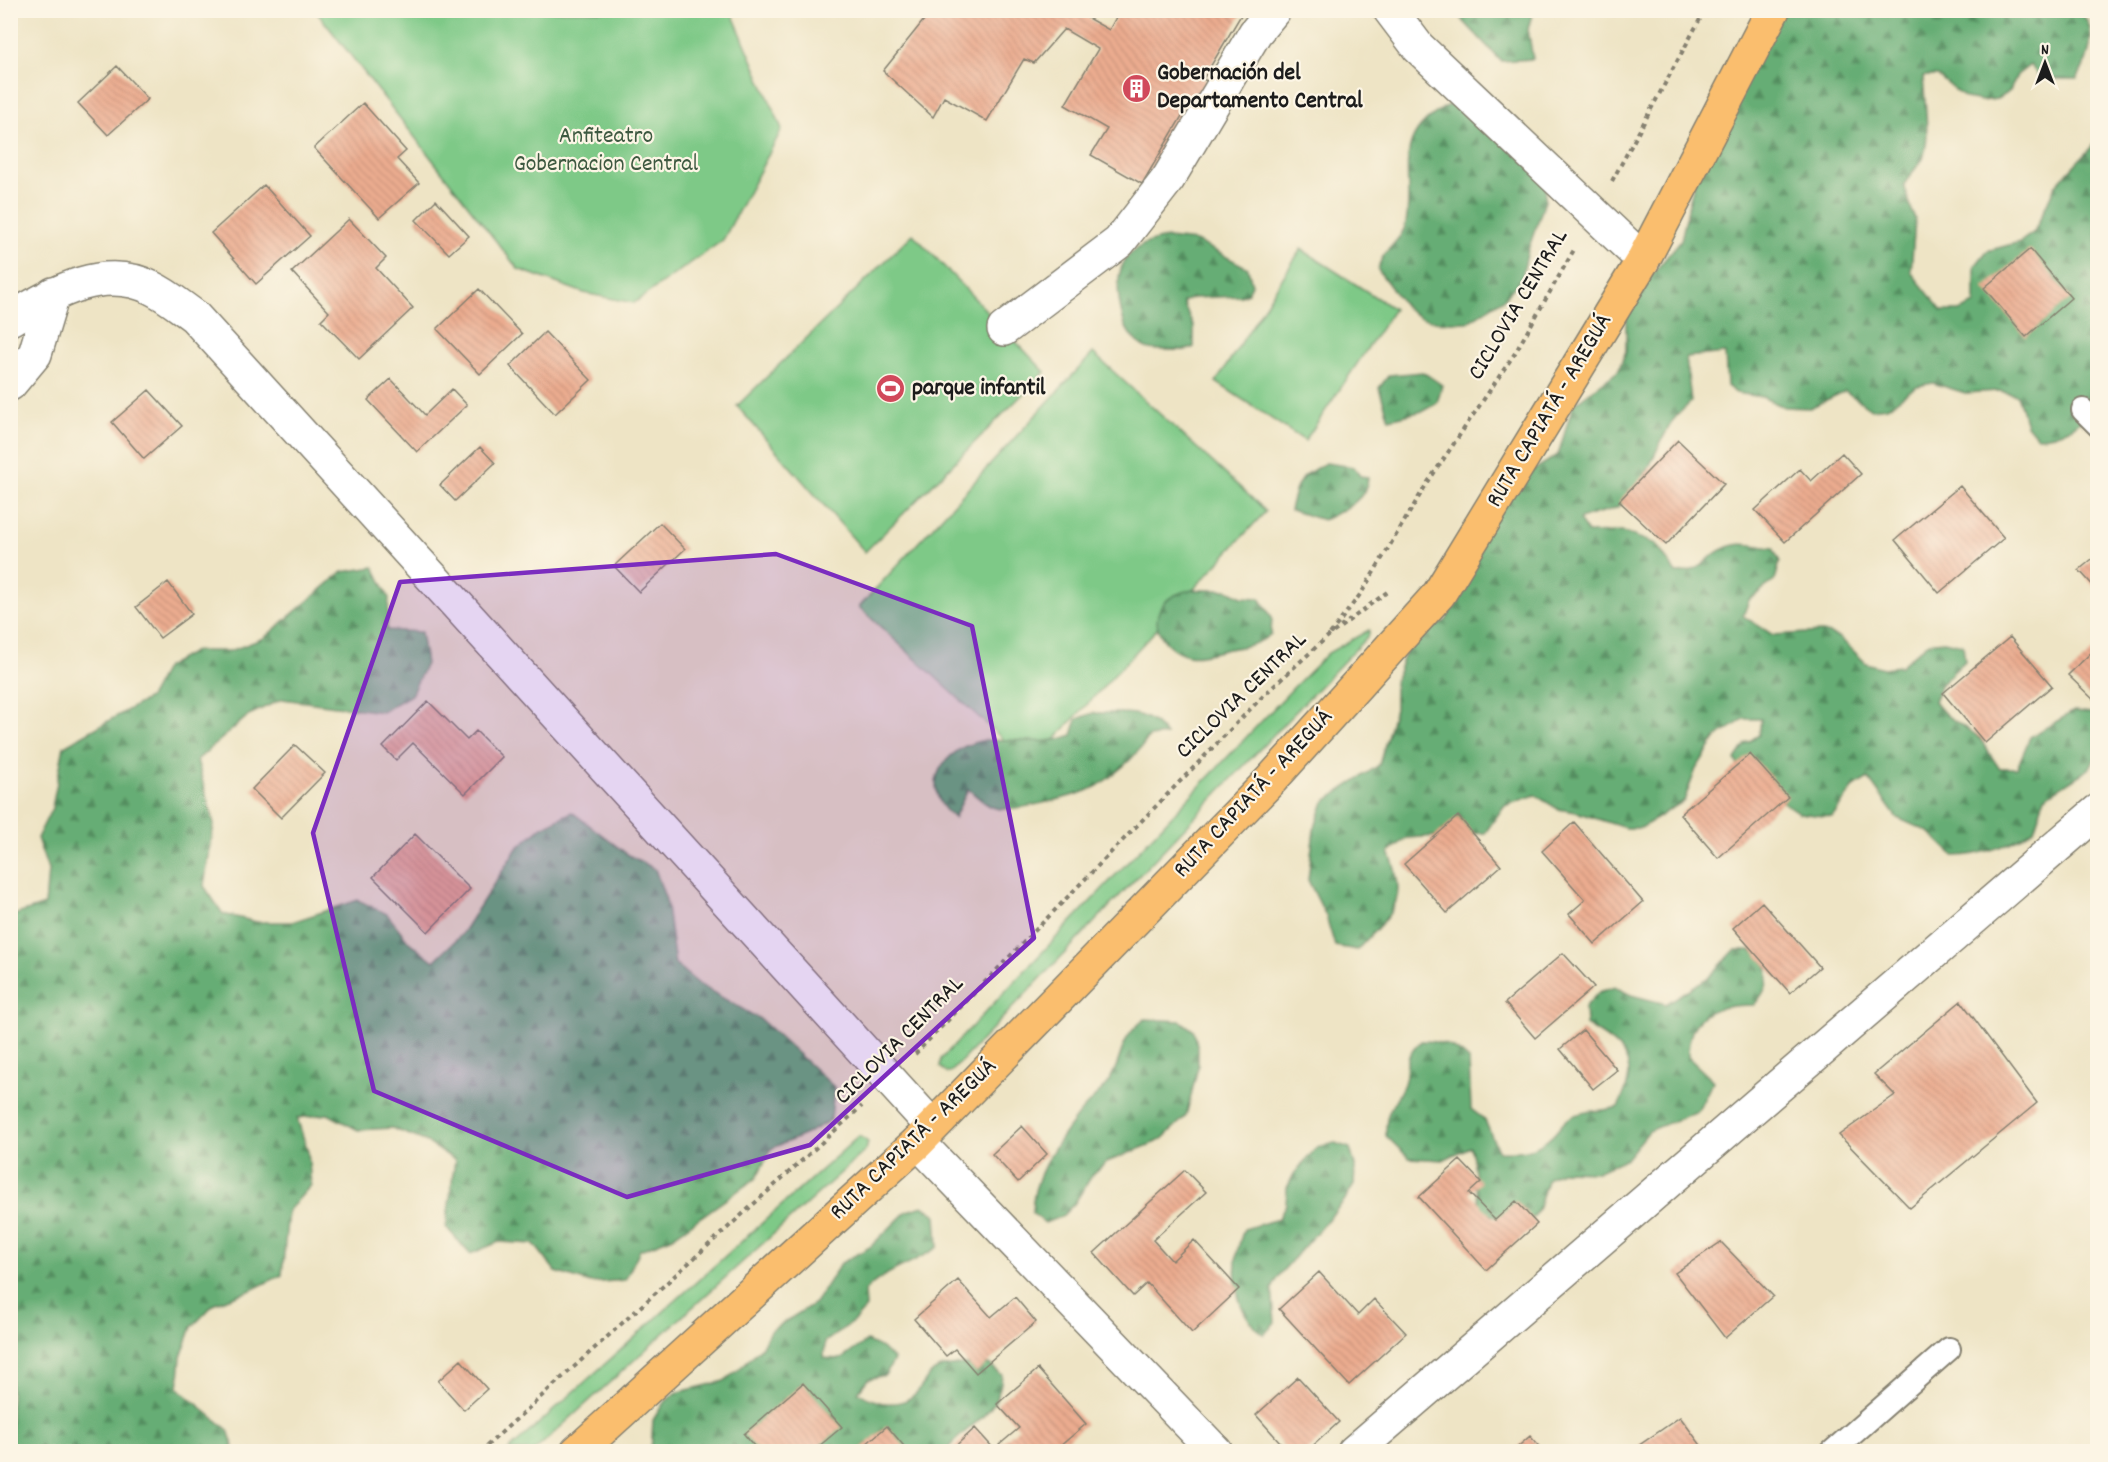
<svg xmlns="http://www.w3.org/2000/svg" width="2108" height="1462" viewBox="0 0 2108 1462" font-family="Dekko,sans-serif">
<defs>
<pattern id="forest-firs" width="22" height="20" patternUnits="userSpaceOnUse" patternTransform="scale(1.5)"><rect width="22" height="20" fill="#66ad74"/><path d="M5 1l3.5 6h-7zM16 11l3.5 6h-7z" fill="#538c5e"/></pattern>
<pattern id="building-back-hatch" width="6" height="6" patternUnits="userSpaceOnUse" patternTransform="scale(1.5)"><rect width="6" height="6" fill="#ebac8f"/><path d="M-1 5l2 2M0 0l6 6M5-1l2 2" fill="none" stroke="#c9937b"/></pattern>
</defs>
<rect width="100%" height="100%" fill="#fcf5e5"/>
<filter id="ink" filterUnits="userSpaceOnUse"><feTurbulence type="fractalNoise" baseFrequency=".0167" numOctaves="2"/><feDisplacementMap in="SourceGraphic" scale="12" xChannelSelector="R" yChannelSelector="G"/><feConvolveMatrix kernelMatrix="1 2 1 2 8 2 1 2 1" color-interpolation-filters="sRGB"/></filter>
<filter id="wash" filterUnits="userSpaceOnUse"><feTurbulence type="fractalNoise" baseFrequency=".008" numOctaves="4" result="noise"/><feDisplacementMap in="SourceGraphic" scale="24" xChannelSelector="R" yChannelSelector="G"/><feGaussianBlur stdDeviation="1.35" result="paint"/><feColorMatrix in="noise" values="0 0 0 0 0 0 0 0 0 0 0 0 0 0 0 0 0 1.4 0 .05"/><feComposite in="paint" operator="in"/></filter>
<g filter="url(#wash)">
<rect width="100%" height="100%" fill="#eee4c5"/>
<path fill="#7ec987" stroke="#4d7252" stroke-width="1.5" d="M316 11H731L782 129 723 240 634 303 584 293 518 269Z
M913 234 1045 372 865 552 737 406Z
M1301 249 1394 309 1305 441 1216 382Z
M1093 353 1266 511 1031 765 859 607Z
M1369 630V635L952 1071 948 1073 940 1067 941 1059 1294 687 1328 653Z
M859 1136 868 1142 866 1150 534 1451H508Z"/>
<path fill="url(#forest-firs)" stroke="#416448" stroke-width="1.5" d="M2076 10C2101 25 2089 59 2077 79H2042L2030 65 2017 75 2010 91 1997 99 1982 101 1965 98 1938 76H1923C1924 97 1931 139 1923 158 1920 165 1909 174 1904 185L1915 220 1911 272 1942 311H1960L1975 304V266L1987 251 2020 242 2034 232 2055 186 2097 141V380L2091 385C2091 391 2092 398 2090 404 2085 426 2057 437 2037 437L2027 425 2017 395 1999 391 1965 393 1933 383 1917 386 1887 407 1871 409 1845 391 1810 408 1784 407 1762 397 1736 393 1727 386 1725 353 1686 357 1691 402C1685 408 1676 415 1672 422 1655 447 1648 481 1625 502 1611 514 1594 511 1579 520L1588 533 1623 532 1656 544 1676 573C1706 573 1708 550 1734 545 1745 542 1761 547 1773 548L1780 562 1775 580 1749 600 1743 616 1773 635 1823 632 1840 638 1866 663 1883 668 1901 666 1927 643 1944 641 1963 645 1965 661 1941 684 1934 701 1946 715 1979 737 1999 768H2017L2030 737 2074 711 2091 713 2097 718V755L2089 769 2045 797 2034 830C2008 845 1984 856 1954 856L1929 832 1897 818 1868 778 1854 787 1832 817 1799 813 1742 774 1735 759 1745 744 1759 735 1761 719H1744L1716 738 1696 769 1684 801 1641 828H1625L1576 812 1558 809 1535 795 1504 806 1485 833 1407 838 1389 852C1411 904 1390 913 1357 950L1335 946 1326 916 1308 880 1314 830 1324 802 1379 765 1395 709V681L1409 643 1447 620 1459 578 1495 494 1558 455 1573 405 1618 371 1626 351V306L1681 240 1715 91 1774 11Z
M1454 11H1533L1528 29 1533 59 1501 61Z
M1449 105H1494L1548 153 1545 201 1528 250 1522 277 1505 298 1468 322H1440L1421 318 1407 309 1378 270C1380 251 1402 242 1406 223 1415 173 1388 138 1449 105Z
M1168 238 1196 241 1248 268 1252 285 1248 293 1241 296 1192 298 1183 302 1194 328V347C1185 352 1177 350 1167 350 1160 350 1150 351 1144 347 1129 338 1124 326 1121 310 1112 269 1124 244 1168 238Z
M1423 372 1442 385 1437 403 1423 411 1389 419 1379 388 1389 375Z
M1326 463 1354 467 1360 476 1368 477C1368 501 1341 511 1323 520L1290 510C1296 481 1300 476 1326 463Z
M374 567 389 598 387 630 421 632 426 664 411 695 382 712 282 699 249 715 197 760 214 824 204 886 223 914 257 922H292L358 900 387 914 409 942 434 961 461 935 517 848 542 827 572 812 627 854 655 869 666 900 675 964 700 985 760 1019 834 1087 831 1120 802 1136 772 1148 756 1178 671 1238 640 1250 625 1280 591 1283 556 1272 534 1244 499 1242 470 1254 446 1227 455 1160 425 1141 392 1128 358 1130 328 1114 297 1118 308 1152 311 1185 288 1211 282 1275 249 1291 215 1303 192 1327 181 1357 178 1388 228 1430 235 1451H11V916L45 905 48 870 37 838 52 808 64 746 149 698 166 667 195 651H230L264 638 342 572Z
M1192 590H1228L1242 597 1260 598 1272 618 1271 634C1258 645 1247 646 1229 649 1218 651 1200 658 1188 655 1158 648 1143 612 1175 595 1180 592 1187 591 1192 590Z
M1093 713C1123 713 1147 708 1166 735L1149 737C1137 755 1118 772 1099 785 1083 795 1012 813 995 808 986 806 976 795 968 789L954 818C942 808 936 799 936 783 937 762 961 745 980 741 1012 736 1041 748 1072 735L1077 719Z
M1735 950H1751L1765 958C1771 979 1768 989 1754 1005 1714 1005 1688 1011 1688 1057L1713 1081 1698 1111 1649 1131 1627 1158 1597 1172 1563 1171 1548 1178C1541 1196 1542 1207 1530 1223L1495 1217 1480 1210C1473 1188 1478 1168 1470 1147L1443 1160 1409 1158 1386 1136C1385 1111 1392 1108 1402 1088 1408 1078 1405 1066 1409 1056 1411 1051 1418 1045 1421 1041 1442 1041 1454 1046 1469 1060L1471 1109 1485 1120 1498 1151C1520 1152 1536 1152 1553 1135 1558 1130 1563 1122 1569 1118 1583 1109 1603 1112 1618 1107 1642 1061 1624 1048 1586 1025L1585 1007 1599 992 1615 987 1631 995 1666 1004 1709 977Z
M1145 1019 1181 1021 1194 1031 1198 1049V1067L1186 1116 1161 1140 1107 1162 1093 1174 1074 1204 1062 1216 1045 1223 1032 1213C1032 1178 1054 1147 1075 1119 1085 1105 1099 1095 1109 1081 1125 1056 1117 1040 1145 1019Z
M1335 1143 1350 1148 1355 1166 1354 1185 1344 1201 1280 1274 1272 1289 1275 1322 1264 1335C1231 1310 1230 1265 1244 1229L1278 1219 1286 1205 1287 1188 1294 1174 1317 1147Z
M923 1206 936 1215 938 1247C914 1264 885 1270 865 1291L866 1308 854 1321 825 1342 824 1358 841 1359 867 1341 882 1348 894 1360 885 1375 868 1379 858 1392C875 1404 901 1410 917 1392 925 1384 926 1375 938 1369 948 1364 977 1365 989 1364L1002 1375C999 1418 967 1423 946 1451L651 1452 653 1420 663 1404 675 1393 724 1381 737 1371 761 1348 770 1331 815 1303 841 1263 870 1247 907 1211Z"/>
<g id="blocks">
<path fill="url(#building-back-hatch)" d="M932 10H1079L1077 12 1109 30 1120 10H1244L1203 79 1234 97 1216 127 1186 109 1142 184 1091 155 1107 129 1065 105 1098 49 1064 29 1034 63 1024 59 987 121 944 97 933 117 883 71Z
M117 66 148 99 108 135 78 103Z
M363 103 406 151 397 159 419 183 379 218 314 148Z
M264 185 310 236 256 284 211 233Z
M436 200 469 236 449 254 416 220Z
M349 219 386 258 376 268 413 308 359 359 321 320 329 312 292 272Z
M2030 249 2071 298 2026 337 1984 288Z
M479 289 522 334 480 374 437 329Z
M545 332 591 380 555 414 510 366Z
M391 379 425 415 452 389 467 405 417 452 368 400Z
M149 390 182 426 144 459 112 422Z
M1678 440 1724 484 1666 545 1619 501Z
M480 447 495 463 455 501 440 485Z
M1842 453 1861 474 1785 542 1755 510 1800 469 1811 481Z
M1960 486 2004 538 1939 593 1895 540Z
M660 523 685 549 639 592 614 566Z
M2098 554V591L2079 570Z
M168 582 192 614 160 638 136 607Z
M2010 637 2052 686 1985 743 1943 693Z
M2098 646V704L2068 675Z
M428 701 467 740 476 731 502 757 465 794 413 743 396 760 383 747Z
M295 745 325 773 281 818 252 789Z
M1750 754 1788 797 1718 858 1680 814Z
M1458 816 1501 866 1447 913 1404 864Z
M1574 822 1643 902 1595 944 1569 914 1585 900 1542 851Z
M415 834 470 889 428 932 373 877Z
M1762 902 1820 967 1790 993 1733 928Z
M1563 953 1594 987 1535 1038 1505 1003Z
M1961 1001 2037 1103 1910 1208 1839 1135 1895 1095 1874 1074Z
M1583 1030 1617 1070 1593 1089 1560 1049Z
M1022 1126 1047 1154 1018 1182 992 1154Z
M1460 1160 1481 1182 1469 1193 1495 1220 1516 1201 1537 1224 1486 1270 1419 1197Z
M1185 1170 1206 1192 1153 1240 1172 1261 1194 1240 1239 1289 1192 1333 1147 1283 1133 1296 1094 1253Z
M1721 1242 1773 1296 1725 1338 1675 1273Z
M1319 1272 1358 1315 1374 1299 1406 1333 1349 1385 1279 1309Z
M958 1280 991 1317 1015 1297 1036 1322 976 1373 955 1349 946 1356 914 1319Z
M461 1360 487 1389 464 1410 438 1381Z
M1038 1369 1086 1424 1053 1452H1005L999 1445 1019 1428 997 1404Z
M1298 1377 1339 1422 1306 1452H1289L1256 1415Z
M803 1383 842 1427 818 1447 822 1452H759L744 1434Z
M1680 1417 1706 1452H1642L1638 1446Z
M887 1426 909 1452H857Z
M975 1428 995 1450 993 1452H949Z
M1530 1436 1544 1452H1512Z"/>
</g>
</g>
<g filter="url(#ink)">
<use href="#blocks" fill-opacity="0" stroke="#858070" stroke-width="1.5"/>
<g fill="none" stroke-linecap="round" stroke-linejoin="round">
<defs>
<path id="lane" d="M2083 410 2098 425
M1832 1452 1949 1349"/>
<path id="street" d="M1390 10 1418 47 1643 260
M10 319C53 294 102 263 152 288 167 295 181 307 194 316L932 1126
M1004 329 1119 242 1168 179 1255 33 1274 10
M10 384 35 354 53 294
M918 1142 1216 1452
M1354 1452 2098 811"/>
<path id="primary" d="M577 1452 918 1142 1270 781 1439 594 1643 260 1773 10"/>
</defs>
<use href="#lane" stroke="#858070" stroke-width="26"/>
<use href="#street" stroke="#858070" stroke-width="36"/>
<use href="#primary" stroke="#858070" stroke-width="36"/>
<path stroke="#858070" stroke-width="4" stroke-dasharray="4.5 4.5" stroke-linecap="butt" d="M1612 181 1705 10
M1330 634 1362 592 1426 485 1515 353 1575 248
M915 1054 1264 695 1326 638 1387 592
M480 1452 862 1106"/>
<use href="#lane" stroke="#fff" stroke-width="22"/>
<use href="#street" stroke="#fff" stroke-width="33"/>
<use href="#primary" stroke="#fabe6e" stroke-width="33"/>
</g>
</g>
<path fill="#7b2cbf" fill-opacity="0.2" stroke="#7b2cbf" stroke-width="4.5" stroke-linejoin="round" d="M776 554 972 626 1034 938 810 1145 627 1197 374 1091 313 833 400 582Z"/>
<defs>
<symbol id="building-disc" viewBox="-11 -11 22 22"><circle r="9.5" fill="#d1495b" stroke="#fcf5e5"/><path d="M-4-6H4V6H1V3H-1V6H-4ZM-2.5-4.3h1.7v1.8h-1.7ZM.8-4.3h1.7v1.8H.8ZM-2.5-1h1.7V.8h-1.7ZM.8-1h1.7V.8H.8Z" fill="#fff"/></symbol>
<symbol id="stadium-disc" viewBox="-11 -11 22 22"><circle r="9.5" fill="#d1495b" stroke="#fcf5e5"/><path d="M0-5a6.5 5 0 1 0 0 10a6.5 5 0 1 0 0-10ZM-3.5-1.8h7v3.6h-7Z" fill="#fff"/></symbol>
</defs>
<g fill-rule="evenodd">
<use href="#building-disc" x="1120" y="72" width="33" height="33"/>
<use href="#stadium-disc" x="874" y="372" width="33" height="33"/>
</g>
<g text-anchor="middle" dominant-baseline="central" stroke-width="4.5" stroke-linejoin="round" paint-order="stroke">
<g font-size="24" font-weight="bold" fill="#1c1c1c" stroke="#fcf5e5" text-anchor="start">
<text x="1157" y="74">Gobernación del<tspan x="1157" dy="28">Departamento Central</tspan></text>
<text x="912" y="389">parque infantil</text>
</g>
<g font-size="24" fill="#3e5941" stroke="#fcf5e5">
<text x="606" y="137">Anfiteatro<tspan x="606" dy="28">Gobernacion Central</tspan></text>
</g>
<g font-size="24" fill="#1c1c1c" stroke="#fcf5e5">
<text transform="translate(1519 305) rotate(-59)">CICLOVIA CENTRAL</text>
<text transform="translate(1550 411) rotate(-59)">RUTA CAPIATÁ - AREGUÁ</text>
<text transform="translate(1242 696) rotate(-44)">CICLOVIA CENTRAL</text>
<text transform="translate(1254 794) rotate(-47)">RUTA CAPIATÁ - AREGUÁ</text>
<text transform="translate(900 1041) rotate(-45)">CICLOVIA CENTRAL</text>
<text transform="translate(914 1140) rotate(-44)">RUTA CAPIATÁ - AREGUÁ</text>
</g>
</g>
<rect width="2108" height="1462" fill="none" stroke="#fcf5e5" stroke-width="36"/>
<g transform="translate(2045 63)" stroke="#fcf5e5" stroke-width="4.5" paint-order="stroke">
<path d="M0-4.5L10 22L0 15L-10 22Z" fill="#1c1c1c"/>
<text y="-9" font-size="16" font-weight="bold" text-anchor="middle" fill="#1c1c1c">N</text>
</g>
</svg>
